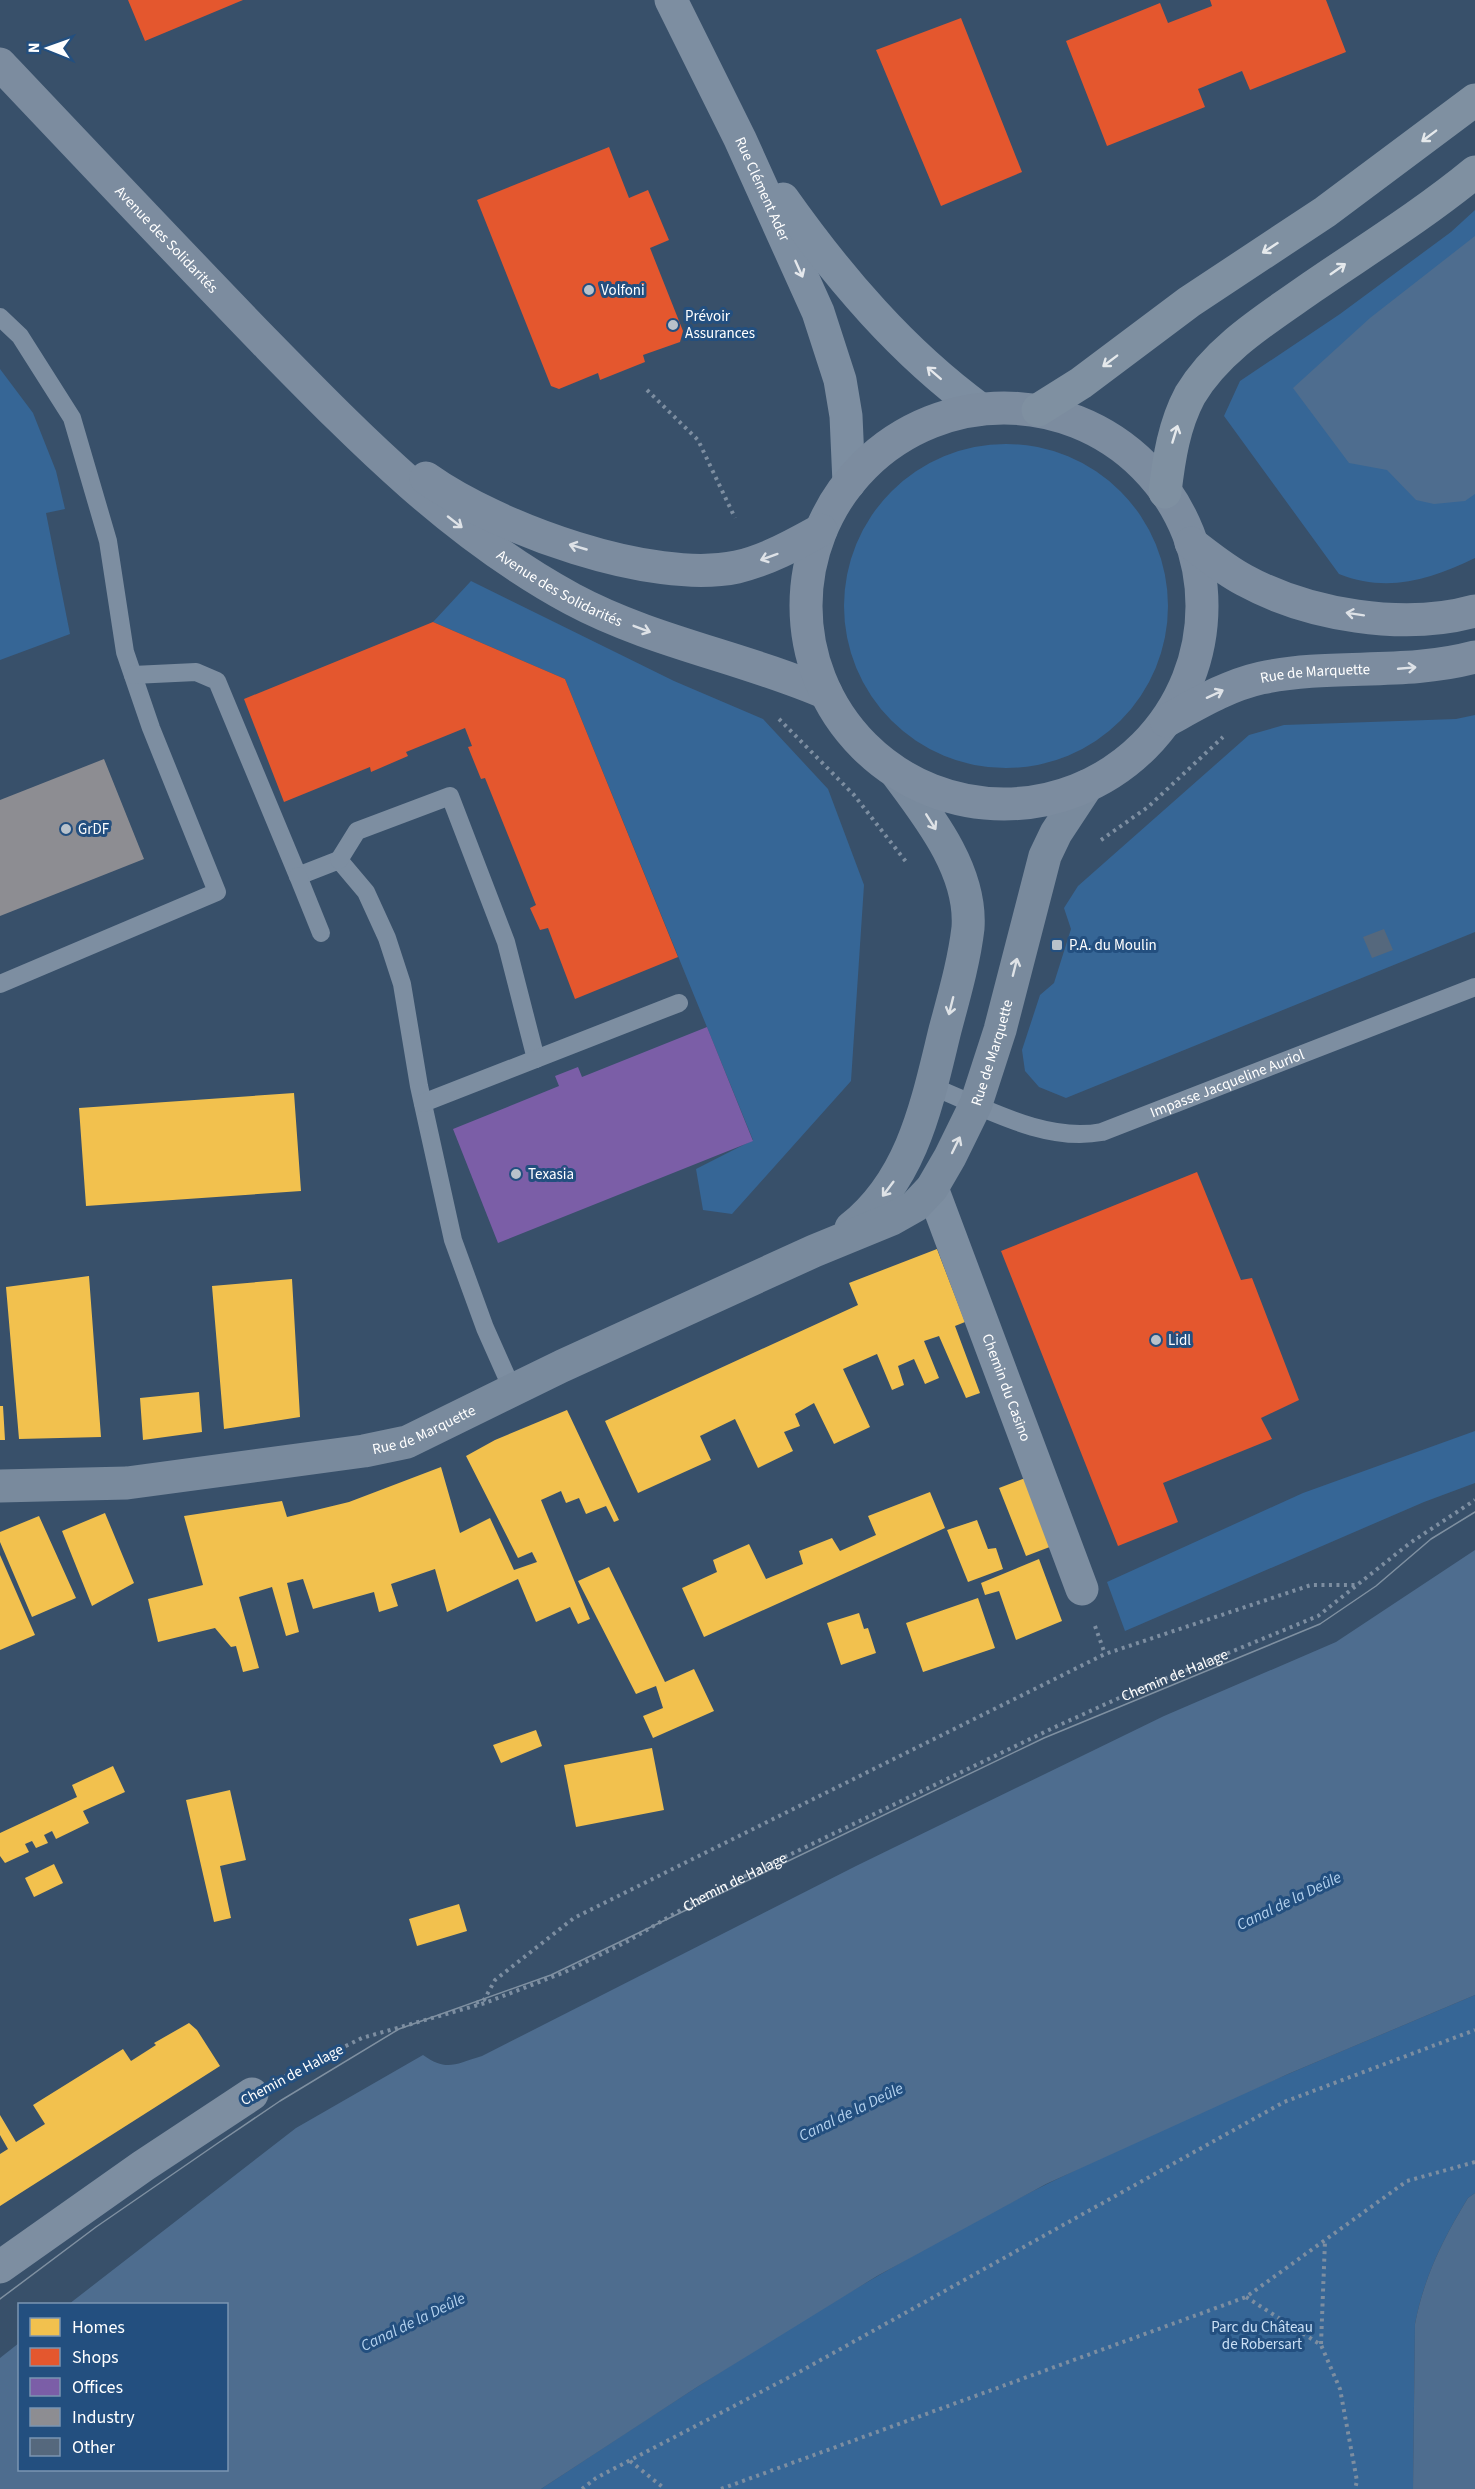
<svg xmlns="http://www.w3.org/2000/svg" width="1475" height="2489" viewBox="0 0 1475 2489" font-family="'Source Sans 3',sans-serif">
<rect width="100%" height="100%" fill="#38506a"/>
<path fill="#366696" d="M1475 210V558C1430 580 1387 593 1339 574L1224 416 1240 381 1340 314 1451 232Z
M0 369 33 413 56 471 65 509 46 513 70 634 0 660Z
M844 606a162 162 0 1 1 324 0a162 162 0 1 1-324 0Z
M471 581 674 681 763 719 828 789 864 885 851 1081 732 1214 703 1210 696 1169 753 1140 565 679 433 622Z
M1475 715V932L1066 1098 1039 1087 1025 1071 1022 1050 1040 995 1054 983 1071 929 1064 908 1078 886 1249 735 1284 725 1456 719Z
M1475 1431V1483L1424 1502 1125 1631 1107 1582 1303 1493Z
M1475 1995V2193L1468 2198C1443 2239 1424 2277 1415 2324L1413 2489H541C705 2381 870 2272 1047 2184 1186 2115 1331 2056 1475 1995Z"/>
<path fill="#4e6d8f" d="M1475 236V494L1465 501 1434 504 1416 500 1387 470 1349 463 1293 388 1370 318Z
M1475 1550V1995L1288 2074 1046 2184 877 2276 697 2387 541 2489H0V2358L19 2343 20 2470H226V2304H69L296 2128 423 2055C447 2072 455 2064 482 2056L856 1866 1164 1716 1336 1642Z
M1475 2193V2489H1413L1415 2324C1424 2277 1443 2239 1468 2198Z"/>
<path fill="#f2c14e" d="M294 1093 301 1191 86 1206 79 1108Z
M937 1249 965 1322 955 1326 980 1393 966 1398 939 1336 924 1341 939 1378 925 1384 914 1359 898 1366 904 1385 892 1390 877 1354 843 1369 870 1427 834 1444 814 1403 795 1414 800 1426 784 1432 793 1451 758 1468 735 1419 700 1436 711 1460 638 1493 605 1421 858 1305 849 1283Z
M89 1276 101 1437 19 1439 6 1287Z
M292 1279 300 1417 224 1429 212 1286Z
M199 1392 202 1432 143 1440 140 1398Z
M0 1406H3L5 1440H0Z
M567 1410 619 1520 614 1522 606 1506 586 1514 579 1498 566 1503 561 1491 541 1500 590 1619 578 1624 570 1607 536 1622 518 1579 447 1612 435 1569 391 1584 398 1606 379 1612 374 1592 313 1609 303 1579 287 1583 299 1632 286 1636 272 1587 239 1597 259 1668 243 1672 236 1646 231 1647 215 1628 158 1642 148 1599 203 1585 184 1516 282 1501 287 1517 349 1502 441 1467 460 1533 490 1518 514 1570 537 1562 532 1552 518 1558 466 1456 495 1440Z
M1028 1477 1055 1545 1026 1556 999 1488Z
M930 1492 945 1528 704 1637 682 1588 717 1572 713 1560 749 1544 766 1579 803 1564 799 1551 832 1538 840 1551 876 1535 868 1516Z
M105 1513 134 1583 92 1606 62 1531Z
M39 1516 76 1598 32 1617 0 1542V1532Z
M977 1520 988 1549 996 1548 1003 1569 968 1582 947 1530Z
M0 1555 35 1635 0 1650Z
M1039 1559 1062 1621 1016 1640 999 1591 985 1595 981 1583Z
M609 1567 665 1682 694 1669 714 1711 653 1738 643 1716 663 1708 656 1686 636 1694 578 1581Z
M978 1598 995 1648 923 1672 906 1623Z
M859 1613 864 1629 868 1628 876 1653 841 1665 827 1623Z
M536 1730 542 1746 501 1763 493 1745Z
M652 1748 664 1810 576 1827 564 1765Z
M113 1766 125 1792 83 1811 89 1823 56 1839 52 1831 44 1835 48 1843 36 1848 32 1841 25 1844 29 1852 5 1863 0 1856V1833L77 1797 72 1785Z
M230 1790 246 1860 220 1866 231 1918 214 1922 186 1800Z
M54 1864 63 1883 34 1897 25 1878Z
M459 1904 467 1931 417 1946 409 1919Z
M189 2023 197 2030 220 2066 0 2206V2154L8 2149 0 2135V2115L16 2142 45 2124 33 2105 123 2049 131 2061 156 2045 154 2043Z"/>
<path fill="#e4572e" d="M128 0H243L145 41Z
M1210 0H1326L1346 52 1250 90 1242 71 1198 89 1205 107 1107 146 1066 41 1160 3 1168 23 1212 6Z
M961 18 1022 172 941 206 876 50Z
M609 147 629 198 648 190 669 240 650 248 683 331 680 342 643 355 645 362 600 380 598 373 559 389 551 386 477 200Z
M433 622 565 679 678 957 575 999 548 928 540 930 530 908 536 905 485 778 481 779 468 747 472 746 465 728 406 752 408 756 371 772 370 767 284 802 244 699Z
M1197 1172 1241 1280 1252 1278 1299 1400 1261 1418 1272 1439 1163 1483 1178 1522 1118 1546 1001 1251Z"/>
<path fill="#7b5ea7" d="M707 1027 753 1141 498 1243 453 1129 559 1086 555 1076 578 1067 582 1077Z"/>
<path fill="#8d8d92" d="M104 759 144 859 0 916V800Z"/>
<path fill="#55687d" d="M1384 929 1393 950 1372 958 1363 937Z"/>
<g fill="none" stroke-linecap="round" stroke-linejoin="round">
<g stroke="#7d8ea1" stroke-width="4" stroke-dasharray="3 4.5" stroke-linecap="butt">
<path d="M647 390 698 440 735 518"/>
<path d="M779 719 854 795 907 863"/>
<path d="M1101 840 1148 807 1223 737"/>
<path d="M1095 1626 1105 1654"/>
<path d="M476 2003 484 2000 495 1980 574 1918 1105 1654 1311 1585H1358"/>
<path id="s1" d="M285 2076 362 2038 485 2003 565 1972 628 1941 706 1895 1053 1728 1119 1698 1318 1616 1410 1543 1475 1500"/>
<path d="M1246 2297 1321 2345 1340 2389 1357 2481 1355 2489"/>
<path d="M1321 2344 1325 2241"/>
<path d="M630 2461 665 2489"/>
<path d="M582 2489 596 2478 801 2371 1284 2102 1475 2030"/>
<path d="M721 2489 1246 2297 1407 2181 1475 2162"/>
</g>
<g stroke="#7d8ea1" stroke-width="18">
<path d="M0 317 20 336 72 418 108 541 125 652 151 728 217 892 0 984"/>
<path d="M133 675 196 672 217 681 298 876 339 860 366 892 387 938 402 984 419 1086 453 1240 485 1328 513 1391"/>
<path d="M339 860 357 831 450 796 506 942 536 1059"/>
<path d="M298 876 321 933"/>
<path id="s2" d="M931 1086C984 1107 1044 1143 1102 1132L1475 987"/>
<path d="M423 1103 679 1003"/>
</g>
<g stroke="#7d8ea1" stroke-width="33">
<path id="s3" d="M671 0 740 139 818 312 840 380 846 416 849 483"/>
<path d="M783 199C839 278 902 352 980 409"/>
<path id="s4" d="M932 1188 1082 1589"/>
<path d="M0 2267 143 2166 252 2094"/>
</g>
<g stroke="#798a9d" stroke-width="33">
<path d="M851 1228C913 1179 927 1103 945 1030 954 996 964 962 968 928 972 871 929 817 897 774"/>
<path id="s5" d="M0 1486 127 1483 364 1451 407 1442 562 1366 814 1251 892 1219 915 1206 932 1188 950 1157 976 1104 1000 1030 1045 856 1056 833 1087 786"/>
</g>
<g stroke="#7c8c9f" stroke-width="33">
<path id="s6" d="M0 64C88 157 175 249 264 341 359 438 452 534 572 599 652 642 743 657 826 693"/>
<circle cx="1004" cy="606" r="198"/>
<path d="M426 478C496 528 652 585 737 567 767 560 794 545 821 530"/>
<path d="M1191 543C1208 556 1225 570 1244 580 1308 615 1404 631 1475 611"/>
<path id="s7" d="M1166 721C1197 704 1226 686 1261 678 1332 663 1405 676 1475 657"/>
</g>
<path stroke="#7f90a1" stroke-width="33" d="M1038 410 1081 383 1189 302 1325 212 1475 100
M1165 492C1169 458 1174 425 1190 395 1218 348 1268 318 1312 287 1366 250 1424 214 1475 172"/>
<path stroke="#7f90a1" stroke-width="1.5" d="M0 2299 96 2227 218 2143 280 2101 399 2029 551 1975 1044 1738 1320 1624 1376 1586 1431 1539 1475 1512"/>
</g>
<defs><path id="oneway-shaft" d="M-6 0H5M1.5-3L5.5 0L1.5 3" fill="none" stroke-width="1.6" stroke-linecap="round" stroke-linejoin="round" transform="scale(1.5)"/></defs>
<g stroke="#e5e9ec">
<use href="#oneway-shaft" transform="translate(1429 136) rotate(143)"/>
<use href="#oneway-shaft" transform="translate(1270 248) rotate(147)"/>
<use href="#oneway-shaft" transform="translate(1338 269) rotate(-35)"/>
<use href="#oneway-shaft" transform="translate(1110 361) rotate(143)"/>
<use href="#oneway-shaft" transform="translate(1175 434) rotate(-73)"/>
</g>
<g stroke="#e5e8ec">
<use href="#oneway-shaft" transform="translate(799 269) rotate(66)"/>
<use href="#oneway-shaft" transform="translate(934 373) rotate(-139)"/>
</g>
<g stroke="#dee2e7">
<use href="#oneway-shaft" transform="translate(455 522) rotate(38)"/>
<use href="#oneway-shaft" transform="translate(578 547) rotate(-164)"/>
<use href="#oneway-shaft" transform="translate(769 557) rotate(160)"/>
<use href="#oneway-shaft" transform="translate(1355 614) rotate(-171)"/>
<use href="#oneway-shaft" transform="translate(642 629) rotate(21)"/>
<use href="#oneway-shaft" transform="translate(1407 668) rotate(-5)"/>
<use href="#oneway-shaft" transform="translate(1215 694) rotate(-25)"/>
</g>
<g stroke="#dee2e6">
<use href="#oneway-shaft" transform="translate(931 822) rotate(58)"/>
<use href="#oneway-shaft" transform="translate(1015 967) rotate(-76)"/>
<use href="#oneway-shaft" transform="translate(951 1006) rotate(104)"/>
<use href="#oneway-shaft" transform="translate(956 1145) rotate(-64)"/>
<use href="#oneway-shaft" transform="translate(888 1189) rotate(127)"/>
</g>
<g fill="#b9c2cb" stroke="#234f7f" stroke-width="2">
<circle cx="589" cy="290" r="6"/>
<circle cx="673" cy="325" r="6"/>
<circle cx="66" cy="829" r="6"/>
<rect x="1051" y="939" width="12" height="12" rx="3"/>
<circle cx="516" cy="1174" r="6"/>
<circle cx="1156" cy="1340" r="6"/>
</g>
<g text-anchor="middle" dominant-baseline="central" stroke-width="6" stroke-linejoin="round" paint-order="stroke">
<g font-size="15" fill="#fff" stroke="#234f7f">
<text stroke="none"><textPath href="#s3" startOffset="210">Rue Clément Ader</textPath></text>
<text stroke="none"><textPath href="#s6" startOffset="242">Avenue des Solidarités</textPath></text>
<text stroke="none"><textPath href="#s6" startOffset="770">Avenue des Solidarités</textPath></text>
<text stroke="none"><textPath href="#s7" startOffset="159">Rue de Marquette</textPath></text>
<text stroke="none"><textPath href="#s5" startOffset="1144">Rue de Marquette</textPath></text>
<text stroke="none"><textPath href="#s2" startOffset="314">Impasse Jacqueline Auriol</textPath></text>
<text stroke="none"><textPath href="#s4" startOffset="213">Chemin du Casino</textPath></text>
<text stroke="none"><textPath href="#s5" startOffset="430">Rue de Marquette</textPath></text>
<text stroke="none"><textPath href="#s1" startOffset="978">Chemin de Halage</textPath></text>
<text stroke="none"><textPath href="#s1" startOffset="492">Chemin de Halage</textPath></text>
<text transform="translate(292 2075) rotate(-28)">Chemin de Halage</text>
</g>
<g font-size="15" fill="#fff" stroke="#234f7f" text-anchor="start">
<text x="601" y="290">Volfoni</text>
<text x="685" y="316">Prévoir<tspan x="685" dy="17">Assurances</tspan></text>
<text x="78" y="829">GrDF</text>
<text x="1069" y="945">P.A. du Moulin</text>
<text x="528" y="1174">Texasia</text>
<text x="1168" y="1340">Lidl</text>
</g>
<g font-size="15" fill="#cbe0f5" stroke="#234f7f">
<text x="1262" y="2327">Parc du Château<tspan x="1262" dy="17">de Robersart</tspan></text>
</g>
<g font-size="16" font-style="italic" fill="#b3d1ee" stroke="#234f7f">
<text transform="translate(1289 1901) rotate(-26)">Canal de la Deûle</text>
<text transform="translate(851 2112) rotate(-26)">Canal de la Deûle</text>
<text transform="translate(413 2322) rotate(-26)">Canal de la Deûle</text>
</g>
</g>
<rect x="18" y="2303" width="210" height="168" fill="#234f7f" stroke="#7b95b2" stroke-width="1.5"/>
<rect x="30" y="2318" width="30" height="18" fill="#f2c14e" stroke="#7b95b2" stroke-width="1.5"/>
<text x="72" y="2333" font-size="18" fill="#ffffff">Homes</text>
<rect x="30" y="2348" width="30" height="18" fill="#e4572e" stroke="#7b95b2" stroke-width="1.5"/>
<text x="72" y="2363" font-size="18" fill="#ffffff">Shops</text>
<rect x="30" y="2378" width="30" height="18" fill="#7b5ea7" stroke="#7b95b2" stroke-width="1.5"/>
<text x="72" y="2393" font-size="18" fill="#ffffff">Offices</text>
<rect x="30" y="2408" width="30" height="18" fill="#8d8d92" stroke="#7b95b2" stroke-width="1.5"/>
<text x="72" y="2423" font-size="18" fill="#ffffff">Industry</text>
<rect x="30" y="2438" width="30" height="18" fill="#55687d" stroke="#7b95b2" stroke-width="1.5"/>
<text x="72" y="2453" font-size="18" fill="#ffffff">Other</text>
<g transform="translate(48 48) rotate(271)" stroke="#234f7f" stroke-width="4.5" paint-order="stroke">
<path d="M0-4.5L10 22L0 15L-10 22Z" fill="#ffffff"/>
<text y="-9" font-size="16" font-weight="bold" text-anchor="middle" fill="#ffffff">N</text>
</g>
</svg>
